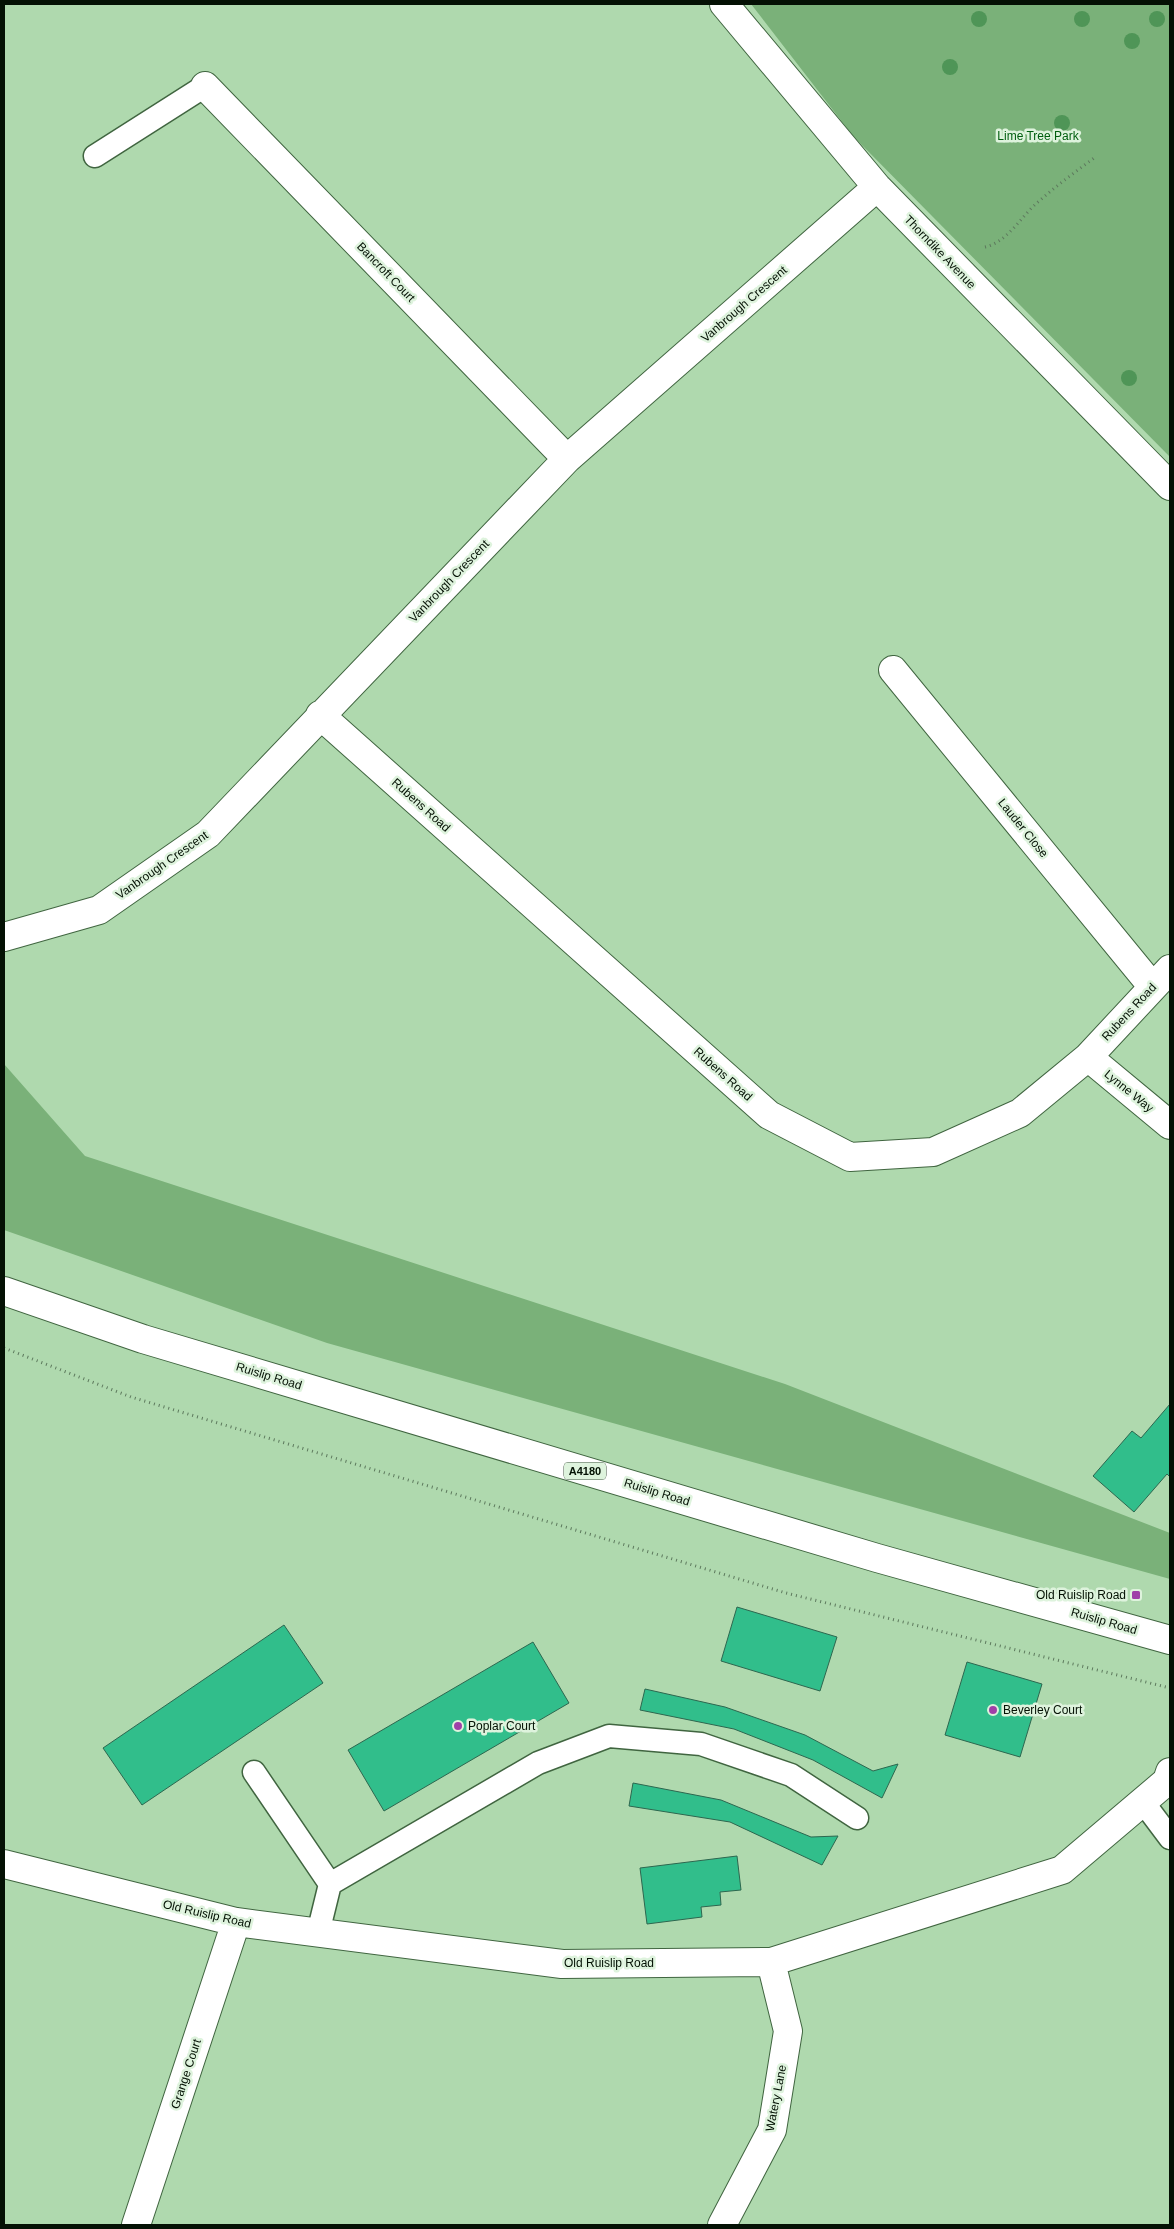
<svg xmlns="http://www.w3.org/2000/svg" width="1174" height="2229" viewBox="0 0 1174 2229" font-family="Arial,sans-serif">
<rect width="100%" height="100%" fill="#afd9ae"/>
<path fill="#7ab179" d="M751 4H1170V457L853 136Z
M4 1064 85 1156 785 1384 1170 1533V1579L327 1343 4 1230Z"/>
<path fill="#31be8b" stroke="#2d674f" d="M1170 1404V1477L1167 1474 1134 1512 1093 1476 1132 1431 1141 1438Z
M737 1607 837 1637 820 1691 721 1661Z
M284 1625 323 1683 142 1805 103 1748Z
M533 1642 569 1703 384 1811 348 1750Z
M967 1662 1042 1684 1020 1757 945 1735Z
M645 1689 725 1707 805 1735 873 1771 898 1764 882 1798 813 1760 734 1729 640 1710Z
M633 1783 721 1800 811 1837 838 1836 822 1865 730 1822 629 1806Z
M737 1856 741 1890 720 1892 721 1905 701 1907 702 1917 647 1924 640 1868Z"/>
<g fill="none" stroke-linecap="round" stroke-linejoin="round">
<defs>
<path id="service" d="M95 156 205 86
M254 1772 330 1884 318 1933
M1143 1802 1170 1838
M330 1884 538 1763 609 1736 701 1744 791 1775 857 1818"/>
<path id="minor" d="M724 4 877 187 1170 486
M205 86 567 459
M893 670 1152 986
M320 715 769 1115 850 1157 933 1152 1020 1113 1088 1057 1170 969
M4 937 99 910 208 834 567 459 877 187
M1088 1057 1170 1125
M4 1864 236 1922 562 1964 771 1962 1062 1870 1167 1781 1170 1772
M136 2225 236 1922
M722 2225 772 2130 788 2031 771 1962"/>
<path id="primary" d="M4 1291 143 1339 877 1558 1170 1640"/>
</defs>
<use href="#service" stroke="#406540" stroke-width="25"/>
<use href="#minor" stroke="#406540" stroke-width="30"/>
<use href="#primary" stroke="#406540" stroke-width="30"/>
<path stroke="#5d795d" stroke-width="3" stroke-dasharray="1 4" stroke-linecap="butt" d="M985 247C1008 242 1021 216 1038 202 1056 186 1075 172 1094 158
M4 1348 131 1397 786 1593 1170 1688"/>
<use href="#service" stroke="#fff" stroke-width="22"/>
<use href="#minor" stroke="#fff" stroke-width="28"/>
<use href="#primary" stroke="#fff" stroke-width="28"/>
</g>
<g fill="#4f9557">
<circle cx="979" cy="19" r="8"/>
<circle cx="1082" cy="19" r="8"/>
<circle cx="1157" cy="19" r="8"/>
<circle cx="1132" cy="41" r="8"/>
<circle cx="950" cy="67" r="8"/>
<circle cx="1062" cy="123" r="8"/>
<circle cx="1129" cy="378" r="8"/>
</g>
<g fill="#9f40a8" stroke="#def3dd" stroke-width="2">
<rect x="1131" y="1590" width="10" height="10" rx="2.5"/>
<circle cx="993" cy="1710" r="5"/>
<circle cx="458" cy="1726" r="5"/>
</g>
<g text-anchor="middle" dominant-baseline="central" stroke-width="5" stroke-linejoin="round" paint-order="stroke">
<rect fill="#def3dd" stroke="#455545" stroke-width="1" x="564" y="1462.5" width="42" height="17" rx="4"/>
<g font-size="11" font-weight="bold" fill="#041104">
<text x="585" y="1471">A4180</text>
</g>
<g font-size="12" fill="#015e0f" stroke="#def3dd">
<text x="1038" y="136">Lime Tree Park</text>
</g>
<g font-size="12" fill="#041104" stroke="#def3dd">
<text transform="translate(940 252) rotate(46)">Thorndike Avenue</text>
<text transform="translate(386 272) rotate(46)">Bancroft Court</text>
<text transform="translate(744 304) rotate(-41)">Vanbrough Crescent</text>
<text transform="translate(449 581) rotate(-46)">Vanbrough Crescent</text>
<text transform="translate(421 805) rotate(42)">Rubens Road</text>
<text transform="translate(1023 828) rotate(51)">Lauder Close</text>
<text transform="translate(162 865) rotate(-35)">Vanbrough Crescent</text>
<text transform="translate(1129 1012) rotate(-47)">Rubens Road</text>
<text transform="translate(723 1074) rotate(42)">Rubens Road</text>
<text transform="translate(1129 1091) rotate(39)">Lynne Way</text>
<text transform="translate(269 1376) rotate(17)">Ruislip Road</text>
<text transform="translate(657 1492) rotate(17)">Ruislip Road</text>
<text transform="translate(1104 1621) rotate(16)">Ruislip Road</text>
<text transform="translate(207 1914) rotate(13)">Old Ruislip Road</text>
<text x="609" y="1963">Old Ruislip Road</text>
<text transform="translate(186 2074) rotate(-72)">Grange Court</text>
<text transform="translate(776 2098) rotate(-79)">Watery Lane</text>
</g>
<g font-size="12" fill="#041104" stroke="#def3dd" text-anchor="start">
<text x="1126" y="1595" text-anchor="end">Old Ruislip Road</text>
<text x="1003" y="1710">Beverley Court</text>
<text x="468" y="1726">Poplar Court</text>
</g>
</g>
<rect width="1174" height="2229" fill="none" stroke="#041104" stroke-width="10"/>
</svg>
